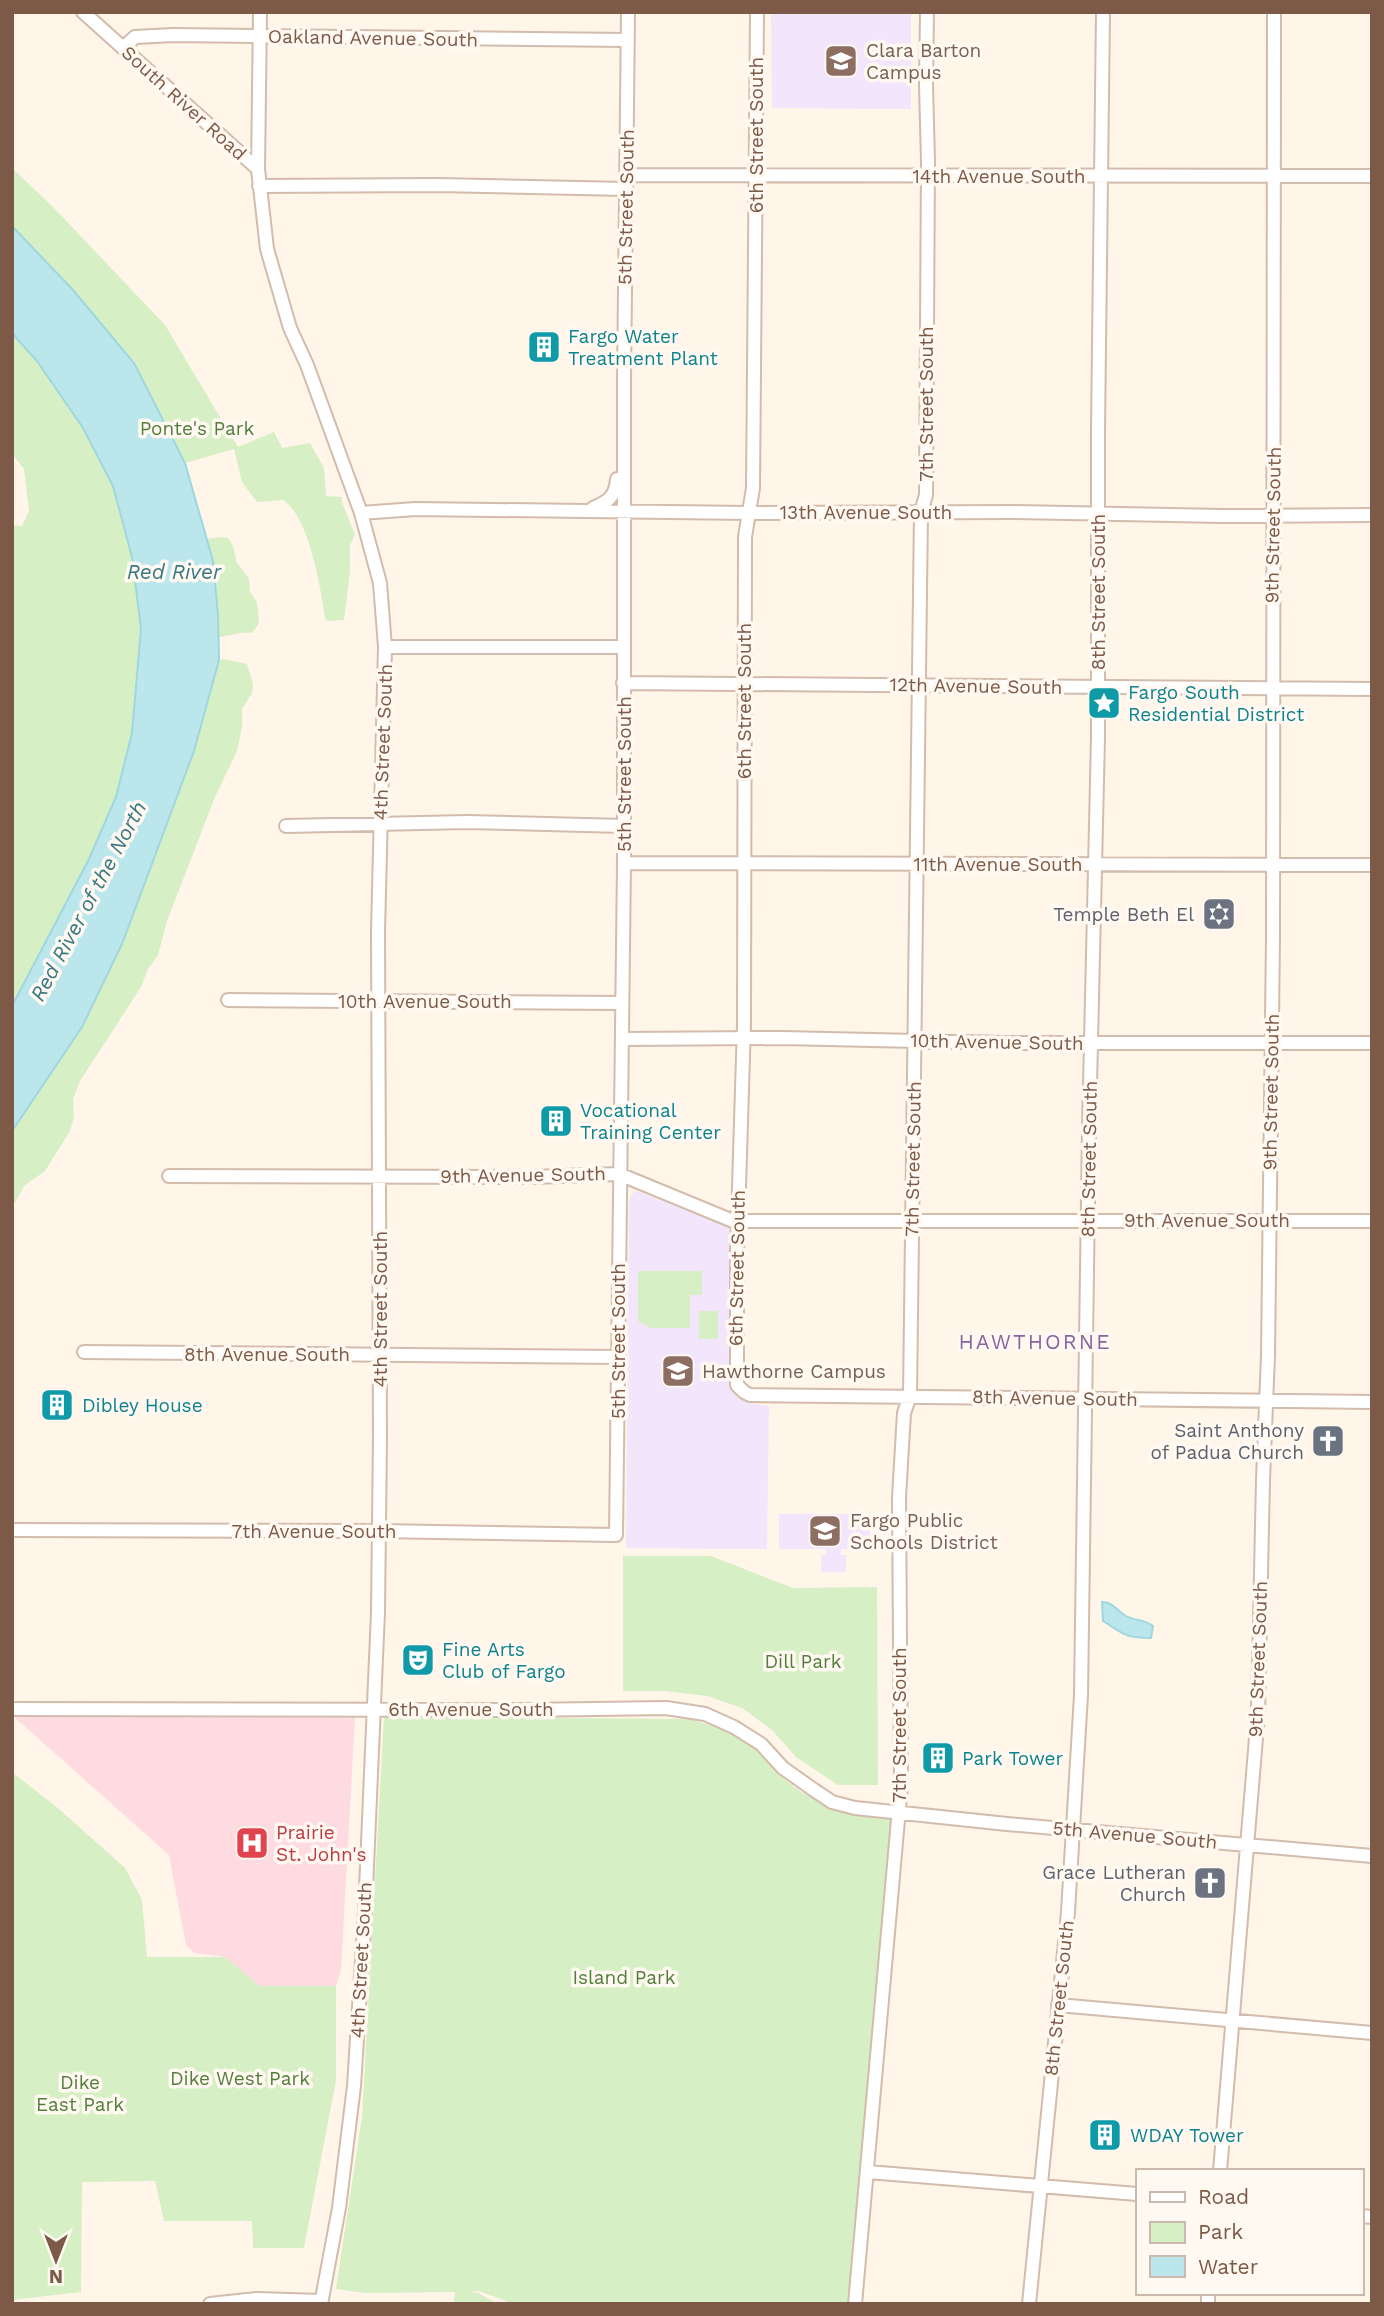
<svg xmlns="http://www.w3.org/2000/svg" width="1384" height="2316" viewBox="0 0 1384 2316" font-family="'Work Sans',sans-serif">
<rect width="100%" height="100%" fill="#fff5e9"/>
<path fill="#f3e5fc" d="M771 12 911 13V109L772 108Z
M637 1191 729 1227V1385L738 1398 753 1404 769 1406 767 1549 626 1548 629 1201 631 1194Z
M779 1514H870V1549H841L840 1555H846V1572H821V1555H827L826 1549H779Z"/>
<path fill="#fedbe0" d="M12 1715 355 1718 341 1970 336 1986H260L225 1957 194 1953 186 1945 169 1855Z"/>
<path fill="#d7efc4" d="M12 168 54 208 165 325 238 447 274 432 282 448 310 443 324 468 326 496 342 497V502L355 535 350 545V572L344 620 328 621 325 618C321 589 309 516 283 500L257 502 242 482 234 449 185 463 134 363 73 290 12 226Z
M12 333 37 361 83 428 113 486 132 557 141 629 132 733 116 797 89 859 12 1006V525L22 526 29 511 24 469 12 454Z
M222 537 228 538 233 546 237 563 249 579 250 592 257 602 259 623 252 633C242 631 230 636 219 637L213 561 205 539Z
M224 659 247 664 253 684 252 693 242 709V727L237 751 215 797 167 921 158 955 148 969 141 987 80 1081 73 1099 74 1117 70 1131 45 1171 24 1186 12 1208V1131L82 1027 122 944 194 751 219 660Z
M638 1271H702V1295H690V1328H650L638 1321Z
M699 1311H718V1339H699Z
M623 1556H711L793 1588 877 1587 878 1785H838L796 1757 772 1730 742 1708 707 1696 665 1691H623Z
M384 1717 689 1719C709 1725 731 1730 748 1743 760 1752 769 1764 779 1774 810 1805 850 1815 892 1818L865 2144 848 2304H508L506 2301 479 2291 470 2292 478 2293 498 2304H454L455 2292 365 2293 336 2289 362 2117Z
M12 1772 59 1809 125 1868 142 1900 147 1957H225L260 1986H336V2080L304 2248H253L252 2221H164L155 2181 82 2182 81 2292 12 2300Z"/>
<path fill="#bae6ec" stroke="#9fd7df" stroke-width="2" d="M12 226 73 290 134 363 185 463 213 561 218 615 219 660 194 751 122 944 82 1027 12 1131V1006L89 859 116 797 132 733 141 629 132 557 113 486 83 428 37 361 12 333Z
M1102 1602C1113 1602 1117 1611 1126 1616 1135 1621 1145 1619 1153 1626L1151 1638C1124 1638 1124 1634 1103 1621Z"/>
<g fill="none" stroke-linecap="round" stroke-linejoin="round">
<defs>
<path id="minor" d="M83 12 258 169
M260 12 258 169 267 249 290 328 307 365 361 513 380 583 385 647 378 932 380 1437 378 1612 365 1912 354 2086 339 2208 321 2304
M757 12 753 488 745 537 744 1024 737 1252V1385L744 1392 750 1395 1372 1402
M123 48 135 37 173 35 628 40
M626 175 1372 176
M259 186 438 185 626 189
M593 508C608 502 616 496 617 479
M361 513 415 509 749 513 1013 512 1222 516 1372 515
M385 647H624
M623 683 1372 689
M286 826 467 822 624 826
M624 863 1372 865
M228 1000 622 1003
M622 1039 782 1038 1007 1043H1372
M169 1176 532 1177 619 1174 733 1221H1372
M84 1352 619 1357
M12 1530 378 1531 616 1535 624 863V382L628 12
M12 1709 523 1710 666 1708 705 1714 734 1727 761 1744 783 1768 814 1790 832 1802 855 1808 1007 1824 1372 1856
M1058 2005 1372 2033
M1220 2171 1258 1714 1263 1480 1268 1355 1273 937 1274 12
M868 2172 1137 2194
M1361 2216 1372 2217
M210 2304 257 2299 321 2301
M855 2304 901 1786 899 1497 904 1413 910 1396 921 512 926 495 928 162 926 85 927 12
M1029 2304 1068 1912 1081 1695 1089 1129 1098 737V430L1103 12
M1208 2304V2293"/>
</defs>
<use href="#minor" stroke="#d3bcac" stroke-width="16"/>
<use href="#minor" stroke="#fff" stroke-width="12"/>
</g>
<defs>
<symbol id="school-square" viewBox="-11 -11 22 22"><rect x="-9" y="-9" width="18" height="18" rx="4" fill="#8d6e63" stroke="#fff9f1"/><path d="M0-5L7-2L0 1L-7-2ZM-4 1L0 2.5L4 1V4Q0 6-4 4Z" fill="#fff"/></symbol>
<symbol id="building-square" viewBox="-11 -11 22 22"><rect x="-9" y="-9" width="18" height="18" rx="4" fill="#0f9aa8" stroke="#fff9f1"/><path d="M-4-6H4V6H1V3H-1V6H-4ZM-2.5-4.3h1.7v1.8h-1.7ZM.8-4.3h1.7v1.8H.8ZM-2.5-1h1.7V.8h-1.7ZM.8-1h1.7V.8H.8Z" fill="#fff"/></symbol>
<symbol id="sight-square" viewBox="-11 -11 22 22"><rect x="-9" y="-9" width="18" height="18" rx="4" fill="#0f9aa8" stroke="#fff9f1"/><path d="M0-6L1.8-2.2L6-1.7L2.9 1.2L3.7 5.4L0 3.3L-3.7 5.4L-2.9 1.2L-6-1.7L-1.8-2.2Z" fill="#fff"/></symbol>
<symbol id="synagogue-square" viewBox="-11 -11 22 22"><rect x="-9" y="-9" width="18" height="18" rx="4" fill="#6b7280" stroke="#fff9f1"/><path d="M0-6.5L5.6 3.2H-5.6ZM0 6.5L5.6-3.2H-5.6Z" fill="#fff"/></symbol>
<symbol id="church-square" viewBox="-11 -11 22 22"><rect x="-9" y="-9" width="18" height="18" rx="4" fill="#6b7280" stroke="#fff9f1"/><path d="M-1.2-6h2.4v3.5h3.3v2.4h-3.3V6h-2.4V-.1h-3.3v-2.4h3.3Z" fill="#fff"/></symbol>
<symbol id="theatre-square" viewBox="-11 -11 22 22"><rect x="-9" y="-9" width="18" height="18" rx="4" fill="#0f9aa8" stroke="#fff9f1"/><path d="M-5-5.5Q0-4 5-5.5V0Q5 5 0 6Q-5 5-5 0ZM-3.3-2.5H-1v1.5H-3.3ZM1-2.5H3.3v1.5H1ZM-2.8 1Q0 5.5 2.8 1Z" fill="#fff"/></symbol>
<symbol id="hospital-square" viewBox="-11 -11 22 22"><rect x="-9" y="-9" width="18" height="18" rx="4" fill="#e0444e" stroke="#fff9f1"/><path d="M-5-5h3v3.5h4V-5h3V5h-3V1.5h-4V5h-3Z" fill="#fff"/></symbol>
</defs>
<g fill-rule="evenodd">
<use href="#school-square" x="822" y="42" width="38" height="38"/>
<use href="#building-square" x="525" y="328" width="38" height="38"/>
<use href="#sight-square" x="1085" y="684" width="38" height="38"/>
<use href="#synagogue-square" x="1200" y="895" width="38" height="38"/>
<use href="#building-square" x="537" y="1102" width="38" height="38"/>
<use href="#school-square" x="659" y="1352" width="38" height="38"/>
<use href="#building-square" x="38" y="1386" width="38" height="38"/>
<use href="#church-square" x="1309" y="1422" width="38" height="38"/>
<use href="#school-square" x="806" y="1512" width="38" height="38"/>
<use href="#theatre-square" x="399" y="1641" width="38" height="38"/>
<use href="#building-square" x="919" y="1739" width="38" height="38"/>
<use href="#hospital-square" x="233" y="1824" width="38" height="38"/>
<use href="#church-square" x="1191" y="1864" width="38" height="38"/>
<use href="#building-square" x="1086" y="2116" width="38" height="38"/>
</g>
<g text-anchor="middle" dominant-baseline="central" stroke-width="7" stroke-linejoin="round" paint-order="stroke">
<g font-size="19" fill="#7d5948" stroke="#fff9f1">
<text transform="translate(373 38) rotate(1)">Oakland Avenue South</text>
<text transform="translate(184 103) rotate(42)">South River Road</text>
<text transform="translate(756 135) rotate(-90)">6th Street South</text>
<text x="999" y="176">14th Avenue South</text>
<text transform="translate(626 207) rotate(-89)">5th Street South</text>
<text transform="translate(926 404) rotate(-90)">7th Street South</text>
<text x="866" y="512">13th Avenue South</text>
<text transform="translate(1273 525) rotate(-89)">9th Street South</text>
<text transform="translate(1098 592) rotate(-90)">8th Street South</text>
<text transform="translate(976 686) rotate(1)">12th Avenue South</text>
<text transform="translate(744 701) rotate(-90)">6th Street South</text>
<text transform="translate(383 742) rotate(-88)">4th Street South</text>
<text transform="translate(624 774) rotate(-90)">5th Street South</text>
<text x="998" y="864">11th Avenue South</text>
<text x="425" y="1001">10th Avenue South</text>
<text transform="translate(997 1042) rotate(1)">10th Avenue South</text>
<text transform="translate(1271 1092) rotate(-89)">9th Street South</text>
<text transform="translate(913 1159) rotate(-89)">7th Street South</text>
<text transform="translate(1089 1159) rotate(-89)">8th Street South</text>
<text transform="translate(523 1175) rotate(-1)">9th Avenue South</text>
<text x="1207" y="1220">9th Avenue South</text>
<text transform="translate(737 1268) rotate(-89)">6th Street South</text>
<text transform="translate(380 1309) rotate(-90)">4th Street South</text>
<text transform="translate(618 1341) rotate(-90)">5th Street South</text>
<text x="267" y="1354">8th Avenue South</text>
<text transform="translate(1055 1398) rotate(1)">8th Avenue South</text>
<text x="314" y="1531">7th Avenue South</text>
<text transform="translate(1258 1659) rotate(-88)">9th Street South</text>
<text x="471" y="1709">6th Avenue South</text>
<text transform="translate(899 1725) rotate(-90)">7th Street South</text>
<text transform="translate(1135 1835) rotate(5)">5th Avenue South</text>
<text transform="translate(361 1960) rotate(-87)">4th Street South</text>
<text transform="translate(1059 1998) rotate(-84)">8th Street South</text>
</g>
<g font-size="19" fill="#785e54" stroke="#fff9f1" text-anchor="start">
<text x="866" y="50">Clara Barton<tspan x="866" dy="22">Campus</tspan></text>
<text x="702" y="1371">Hawthorne Campus</text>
<text x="850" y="1520">Fargo Public<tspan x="850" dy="22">Schools District</tspan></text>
</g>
<g font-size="19" fill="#0d838f" stroke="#fff9f1" text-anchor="start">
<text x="568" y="336">Fargo Water<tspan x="568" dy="22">Treatment Plant</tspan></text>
<text x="1128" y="692">Fargo South<tspan x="1128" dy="22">Residential District</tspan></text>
<text x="580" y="1110">Vocational<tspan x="580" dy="22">Training Center</tspan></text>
<text x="82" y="1405">Dibley House</text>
<text x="442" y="1649">Fine Arts<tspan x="442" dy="22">Club of Fargo</tspan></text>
<text x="962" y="1758">Park Tower</text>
<text x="1130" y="2135">WDAY Tower</text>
</g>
<g font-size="19" fill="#527e3c" stroke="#fff9f1">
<text x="197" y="428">Ponte's Park</text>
<text x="803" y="1661">Dill Park</text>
<text x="624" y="1977">Island Park</text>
<text x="240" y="2078">Dike West Park</text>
<text x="80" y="2082">Dike<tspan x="80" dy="22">East Park</tspan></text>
</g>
<g font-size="19" fill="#5b616d" stroke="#fff9f1" text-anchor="end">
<text x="1194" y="914">Temple Beth El</text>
<text x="1304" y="1430">Saint Anthony<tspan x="1304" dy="22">of Padua Church</tspan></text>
<text x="1186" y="1872">Grace Lutheran<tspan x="1186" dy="22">Church</tspan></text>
</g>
<g font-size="19" fill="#be3a42" stroke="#fff9f1" text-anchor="start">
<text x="276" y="1832">Prairie<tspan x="276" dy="22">St. John's</tspan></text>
</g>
<g font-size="21" font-style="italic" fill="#3a7984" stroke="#fff9f1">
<text x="174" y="571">Red River</text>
<text transform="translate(88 901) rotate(-62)">Red River of the North</text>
</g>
<g font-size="21" letter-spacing="2" fill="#8a64a0" stroke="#fff9f1">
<text x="1035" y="1341">HAWTHORNE</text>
</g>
</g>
<rect width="1384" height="2316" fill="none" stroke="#7d5948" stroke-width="28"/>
<rect x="1136" y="2169" width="228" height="126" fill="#fff9f1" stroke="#cbb9ad" stroke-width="2"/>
<rect x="1150" y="2192" width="35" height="10" fill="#ffffff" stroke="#cbb9ad" stroke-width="2"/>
<text x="1198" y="2204" font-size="21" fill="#7d5948">Road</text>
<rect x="1150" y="2222" width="35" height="21" fill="#d7efc4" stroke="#cbb9ad" stroke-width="2"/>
<text x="1198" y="2239" font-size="21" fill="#7d5948">Park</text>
<rect x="1150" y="2256" width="35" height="21" fill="#bae6ec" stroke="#cbb9ad" stroke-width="2"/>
<text x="1198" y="2274" font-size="21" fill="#7d5948">Water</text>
<g transform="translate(56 2260) rotate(180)" stroke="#fff9f1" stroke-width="5" paint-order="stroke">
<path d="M0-5L12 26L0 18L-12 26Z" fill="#7d5948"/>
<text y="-10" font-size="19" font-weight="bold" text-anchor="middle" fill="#7d5948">N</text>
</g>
</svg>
